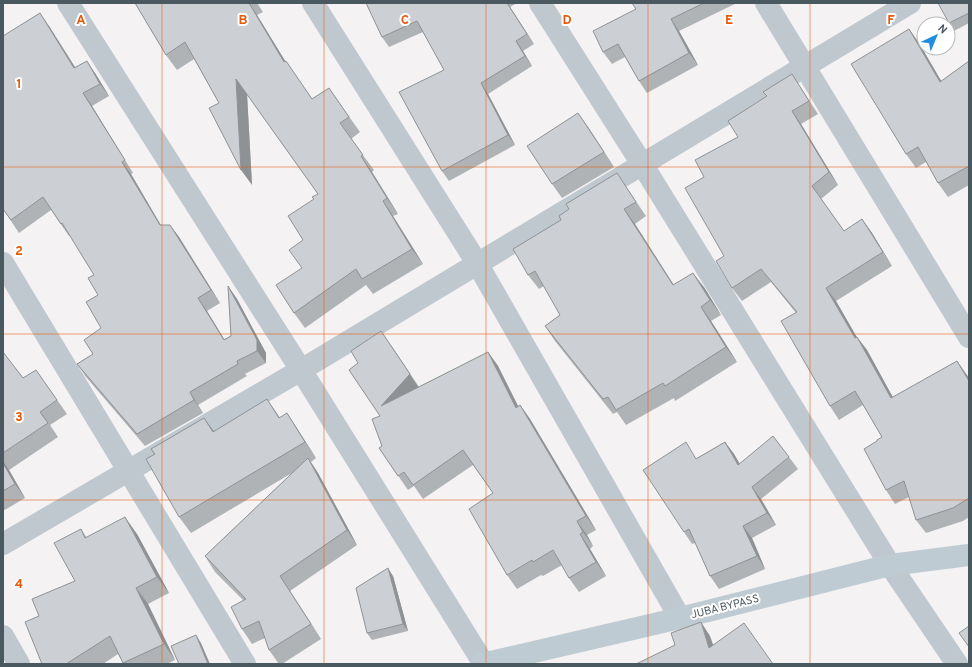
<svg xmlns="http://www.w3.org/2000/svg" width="972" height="667" viewBox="0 0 972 667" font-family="Overpass,sans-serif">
<rect width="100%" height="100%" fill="#f4f2f2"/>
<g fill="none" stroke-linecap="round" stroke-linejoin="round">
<path stroke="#bec8ce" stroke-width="22" d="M68 3 301 370 484 664
M313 3 477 263 680 618
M540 3 642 164 890 565 957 664
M766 3 969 337
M3 263 245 664
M3 544 301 370 910 3
M3 636 19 664"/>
<path stroke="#bfcbd3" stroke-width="22" d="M482 664 680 618 890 565 969 555"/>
</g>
<path fill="#afb3b6" d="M135 3H257L263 12 257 15 285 61 312 99 329 88 360 132 351 139 374 170 372 172 398 214 393 216 423 264 373 294 366 285 305 328 294 313 302 268 303 240 314 199 318 194 247 94 252 185 219 103 194 59 177 70 166 55Z
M366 3H517L510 7 534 44 523 51 532 66 488 94 515 145 449 181 442 171 444 70 423 32 389 47 382 37Z
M632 3H737L679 31 698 65 647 93 639 81 625 57 612 64 603 52 636 9Z
M969 3V23L954 31 949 23Z
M49 26 75 67 95 73 109 96 92 106 133 173 131 174 161 225H170L179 237 220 303 207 311 224 339 231 336 228 286 237 299 266 353V363L245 374 247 376 198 405 203 413 145 446 86 377 77 364 93 354 101 328 98 295 94 275 70 236H69L51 210 19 233 3 209Z
M909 29 919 43 941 81 969 61V185L948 197 938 183 926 162 916 168 906 154Z
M801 88 818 114 801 124 838 185 821 199 844 231 862 219 872 233 892 266 836 301 856 337H857L867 350 893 398 957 361 969 378V517L963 521 926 533 916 520 909 497 895 504 886 490 877 441 882 437 863 405 839 420 830 406 796 313 771 282 742 301 732 288 724 256 704 177 738 137Z
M588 127 614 167 562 198 552 184Z
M627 188 646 216 635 224 674 285 704 287 721 315 711 321 737 362 675 401 674 398 626 425 617 412 613 414 555 341 545 326 560 315 544 286 539 289 528 275Z
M391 345 419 387 488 352 498 366 518 406 520 405 530 419 596 530 587 535 593 546 590 549 606 576 579 592 569 578 562 565 543 576 541 575 517 589 507 575 493 493 473 465 423 499 414 486 408 490 379 448 382 446 380 416Z
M3 352 23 378 46 384 67 414 50 425 58 437 9 470 25 498 3 511Z
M287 413 298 430 316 458 311 462 318 473 357 545 290 591 321 639 282 664H279L269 650 265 638 252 644 242 629 243 600 215 572 205 556 292 473 191 533 179 517 154 455 151 449 214 431 280 418Z
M725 442 734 454 740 464 789 457 798 469 761 499 776 525 752 538 765 569 719 589 710 576 695 543 692 544 684 532 697 458Z
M81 529 87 538 137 534 169 593 148 604 175 660 167 664H124L118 654 103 664H42L39 616 75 581Z
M393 576 408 631 372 640 367 633Z"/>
<path fill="#8f9294" d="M249 3 257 15 295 77 284 62Z
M507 3 510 7 534 44 527 34Z
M40 13 49 26 83 80 74 68Z
M671 19 679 31 698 65 689 53Z
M909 29 919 43 950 96 940 82Z
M516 41 523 51 532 66 525 56Z
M87 61 95 73 109 96 100 84Z
M236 79 247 94 252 185 241 170Z
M481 83 488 94 515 145 508 135Z
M83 93 92 106 133 173 125 160Z
M792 111 801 124 838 185 829 172Z
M578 113 588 127 614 167Z
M361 156 372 172 398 214 387 198Z
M122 162 131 174 168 238 160 225Z
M383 201 393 216 423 264 412 249Z
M624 209 635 224 683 300 673 285Z
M862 219 872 233 892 266 883 252Z
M170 225 179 237 220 303 211 290Z
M693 273 704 287 721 315 710 300Z
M228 286 237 299 266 353V363L257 351Z
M826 288 836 301 865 351 855 338Z
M198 298 207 311 232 352 224 340Z
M701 307 711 321 737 362 726 347Z
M381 331 419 388 381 406Z
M857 337 867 350 901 412 891 398Z
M488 352 498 366 526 422 516 408Z
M957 361 969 378V381Z
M190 392 198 405 203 413 194 400Z
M267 399 278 415 291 434 279 418Z
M520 405 530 419 596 530 586 516Z
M287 413 298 430 316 458 305 442Z
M204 418 216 434 213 432Z
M725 442 734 454 747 477 738 465Z
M308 458 318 473 357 545 347 530Z
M3 461 9 470 25 498 15 484 3 463Z
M752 487 761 499 776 525 767 513Z
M125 517 137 534 169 593 157 577Z
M577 521 587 535 593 546 583 532Z
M743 526 752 538 765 569 757 556Z
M580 534 590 549 606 576 596 562Z
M388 568 393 576 408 631 403 624Z
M280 576 290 591 321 639 311 624Z
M136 588 148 604 175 660 164 644Z
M701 622 710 636 719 661 709 648Z
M196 635 201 643 210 664H208Z"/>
<path fill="#ccd0d4" stroke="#8f9294" d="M135 3H249L284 62 286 61 312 99 329 88 349 117 340 123 363 155 361 156 387 198 383 201 412 249 362 279 356 269 294 313 276 285 302 268 289 250 303 240 288 216 314 199 312 197 318 194 236 79 241 170 209 108 219 103 185 42 166 55Z
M366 3H507L527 34 516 41 525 56 481 83 508 135 442 171 399 92 444 70 417 21 382 37Z
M632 3H704L671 19 689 53 639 81 618 44 603 52 593 31 636 9Z
M938 3H969V13L949 23Z
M40 13 74 68 87 61 100 84 83 93 125 160 122 162 160 225H170L211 290 198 298 224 340 231 336 228 286 257 340V351L237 361 238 364 190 392 194 400 137 434 77 364 93 354 84 340 101 328 86 302 98 295 88 278 94 275 62 223 61 224 43 197 11 220 3 209V36Z
M909 29 940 82 969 61V166L938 183 918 147 906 154 851 64Z
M792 74 809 101 792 111 829 172 812 186 844 231 862 219 883 252 826 288 855 338 857 337 891 398 957 361 969 381V498L953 508 916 520 904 481 886 490 864 449 877 441V440L882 437 855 391 830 406 781 321 797 312 761 269 732 288 716 261 724 256 685 188 704 177 695 160 738 137 728 121 767 96 763 92Z
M578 113 604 152 552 184 527 146Z
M617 173 636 202 624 209 673 285 693 273 710 300 701 307 726 347 665 386 663 383 616 410 608 397 603 399 545 326 560 315 535 271 528 275 513 249 561 220 559 216 569 209 566 204Z
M381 331 410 374 381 406 488 352 516 408 520 405 586 516 577 521 583 532 580 534 596 562 569 578 553 550 533 562 532 560 507 575 469 509 493 493 463 450 413 485 404 472 398 476 379 448 382 446 372 419 380 416 349 370 358 363 351 351Z
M3 352 23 378 36 370 57 400 40 412 48 423 3 453Z
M267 399 279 418 287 413 305 442 179 517 146 459 155 454 151 449 204 418 213 432Z
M773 436 789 457 752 487 767 513 743 526 757 556 710 576 689 529 684 532 643 470 686 442 696 459 725 442 738 465Z
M308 458 347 530 280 576 311 624 269 650 259 621 242 629 231 607 246 599 205 556Z
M3 463 15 484 3 491Z
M125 517 157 577 136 588 164 644 123 663 110 636 66 664H42L25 622 39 616 32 599 75 581 54 543 81 529 85 538Z
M388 568 403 624 367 633 356 588Z
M701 622 709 648 744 623 773 664H636L675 645 671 633Z
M969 626V647L959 633Z
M196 635 208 664H179L171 646Z"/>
<path fill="none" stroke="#e8590c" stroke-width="1" stroke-opacity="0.55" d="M162 3V664M324 3V664M486 3V664M648 3V664M810 3V664M3 167H969M3 334H969M3 500H969"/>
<g text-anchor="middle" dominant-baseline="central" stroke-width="4" stroke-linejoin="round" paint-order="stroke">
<g font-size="11" fill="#4a585f" stroke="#fff">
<text transform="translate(725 607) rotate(-14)">JUBA BYPASS</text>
</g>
</g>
<g font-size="13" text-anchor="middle" font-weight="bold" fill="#e8590c" stroke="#fff" stroke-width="4" stroke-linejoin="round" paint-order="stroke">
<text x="81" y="24">A</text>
<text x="243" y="24">B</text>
<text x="405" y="24">C</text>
<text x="567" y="24">D</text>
<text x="729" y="24">E</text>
<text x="891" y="24">F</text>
<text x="19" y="88">1</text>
<text x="19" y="255">2</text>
<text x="19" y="421">3</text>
<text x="19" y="588">4</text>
</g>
<rect width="972" height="667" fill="none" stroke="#4a585f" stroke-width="8"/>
<g transform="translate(936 36) rotate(44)"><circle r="19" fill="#ffffff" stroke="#b7bcbf"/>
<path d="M0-3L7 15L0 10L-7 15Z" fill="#1f8ee1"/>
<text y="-6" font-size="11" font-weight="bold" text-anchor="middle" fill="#4a585f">N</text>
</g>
</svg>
